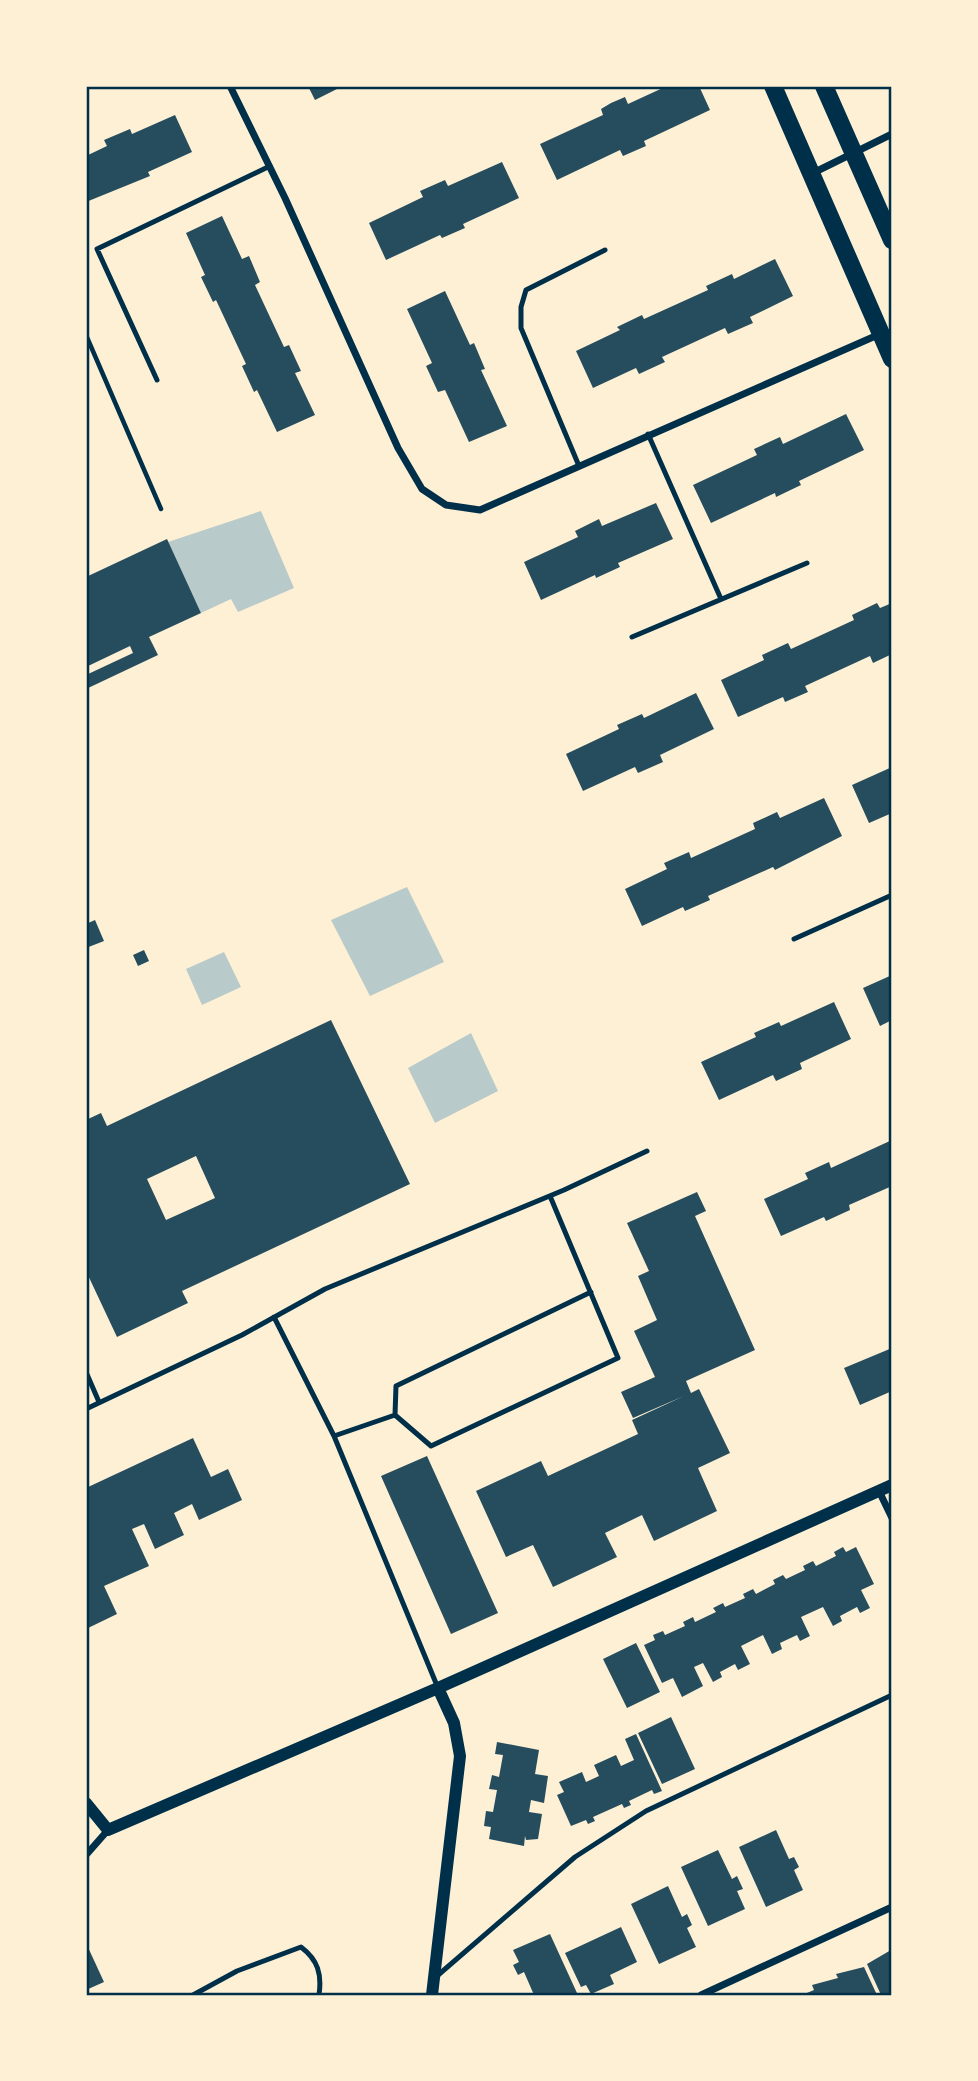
<svg xmlns="http://www.w3.org/2000/svg" width="978" height="2081" viewBox="0 0 978 2081" font-family="Manrope,sans-serif">
<rect width="100%" height="100%" fill="#fdf0d5"/>
<path fill="#b9caca" d="M261 511 294 588 238 612 231 599 201 613 168 542Z
M407 887 444 962 370 996 331 920Z
M224 952 241 987 202 1005 186 969Z
M471 1033 498 1091 435 1123 408 1068Z"/>
<path fill="#264d5e" fill-rule="evenodd" d="M308 86H343L315 100Z
M667 86H699L710 110 644 141 646 146 623 156 620 150 557 180 540 144 603 115 601 109 611 103 625 97 628 104Z
M175 115 192 152 148 172 150 176 86 202V156L107 146 104 140 130 129 132 134Z
M502 162 519 198 463 224 465 228 442 238 440 235 386 260 369 223 423 197 420 191 445 180 448 186Z
M222 216 242 259 249 256 260 282 255 285 284 347 289 345 301 371 295 373 315 415 277 432 257 390 254 392 242 366 246 364 216 300 213 302 201 277 205 275 186 233Z
M775 259 793 296 750 317 753 323 728 334 725 328 662 357 665 362 639 374 636 368 593 388 576 351 620 330 617 327 642 315 644 319 708 290 706 286 732 274 734 279Z
M445 291 470 345 474 343 485 369 481 370 507 426 469 442 445 390 438 392 426 366 432 363 407 309Z
M846 414 864 450 799 481 801 485 776 497 775 493 711 523 693 485 757 455 754 449 780 437 783 444Z
M656 503 673 539 618 563 620 567 596 578 595 575 541 600 524 562 578 537 575 531 599 519 602 526Z
M167 539 201 613 149 637 158 655 86 689V675L133 653 130 646 86 667V577Z
M877 603 880 608 892 603V654L873 663 870 656 805 686 808 692 785 702 783 697 738 717 721 680 764 660 762 655 788 643 791 649 854 620 852 615Z
M696 693 714 729 660 755 663 762 638 773 635 767 583 791 566 754 619 729 617 725 642 714 644 718Z
M892 767V813L869 823 852 785Z
M824 798 842 836 775 870 773 867 708 896 710 900 685 911 683 907 642 926 625 889 667 869 664 863 689 852 691 858 755 829 753 823 777 812 780 818Z
M95 920 104 941 86 948V924Z
M144 950 149 961 138 966 133 955Z
M892 975V1020L880 1026 863 988Z
M834 1002 851 1039 800 1063 802 1069 776 1081 773 1075 719 1100 701 1062 756 1037 754 1033 779 1022 781 1026Z
M331 1020 410 1184 182 1291 188 1303 117 1337 86 1271V1120L101 1113 107 1126ZM196 1156 215 1198 166 1220 147 1179Z
M892 1140V1186L849 1205 850 1210 826 1221 824 1217 781 1236 764 1199 808 1179 805 1173 829 1162 831 1168Z
M697 1192 706 1211 695 1216 755 1350 686 1381 691 1393 699 1389 730 1453 698 1468 717 1511 654 1541 642 1515 605 1533 617 1557 553 1587 533 1545 506 1557 476 1491 541 1461 548 1476 638 1434 632 1420 684 1396 633 1418 621 1392 655 1377 634 1331 657 1320 638 1276 649 1271 627 1223Z
M892 1348V1391L860 1405 844 1368Z
M193 1438 211 1477 228 1469 242 1500 199 1520 192 1504 174 1513 184 1535 155 1549 144 1524 132 1529 149 1566 104 1586 117 1614 86 1629V1488Z
M427 1456 498 1613 451 1634 381 1476Z
M843 1547 846 1552 856 1547 874 1584 861 1590 870 1608 860 1613 857 1607 840 1616 842 1621 833 1626 823 1607 801 1617 810 1636 800 1641 797 1635 780 1643 782 1649 772 1654 763 1635 741 1646 750 1664 738 1670 735 1664 720 1672 722 1677 713 1682 703 1663 694 1667 703 1686 682 1697 673 1678 662 1683 644 1645 655 1640 653 1635 663 1631 665 1635 685 1626 683 1622 693 1617 695 1622 716 1612 713 1608 723 1603 725 1607 745 1598 743 1594 753 1589 756 1594 775 1584 773 1580 783 1575 786 1579 805 1570 803 1566 813 1561 816 1566 836 1556 834 1552Z
M636 1643 660 1692 627 1708 603 1659Z
M671 1717 695 1769 662 1784 638 1733Z
M636 1734 662 1791 654 1794 652 1790 629 1801 631 1805 624 1808 622 1804 593 1817 595 1821 588 1824 586 1820 571 1826 557 1795 564 1792 559 1782 582 1772 586 1782 599 1776 594 1765 616 1755 621 1766 634 1760 625 1739Z
M497 1742 539 1750 535 1774 548 1776 544 1803 531 1800 529 1812 542 1814 538 1839 526 1840 525 1836 524 1846 489 1839 491 1827 484 1826 486 1811 493 1812 497 1790 489 1789 492 1775 499 1777 503 1755 495 1754Z
M776 1830 789 1859 794 1857 799 1867 794 1870 803 1890 766 1907 739 1847Z
M718 1850 732 1879 737 1876 743 1889 737 1891 745 1909 708 1926 681 1867Z
M668 1886 682 1917 687 1914 692 1925 687 1928 696 1947 659 1964 631 1904Z
M621 1927 637 1962 610 1975 614 1984 591 1994 586 1985 581 1987 565 1953Z
M550 1934 577 1993 571 1995H534L524 1972 518 1975 513 1965 519 1962 513 1950Z
M86 1943 104 1982 86 1990Z
M891 1950 892 1995H881L867 1964Z
M864 1967 877 1995H802L814 1990 812 1985 838 1978 836 1974Z"/>
<g fill="none" stroke-linecap="round" stroke-linejoin="round">
<path stroke="#003049" stroke-width="4.5" d="M86 335 161 509"/>
<path stroke="#003049" stroke-width="5" d="M157 380 97 249 270 166
M648 434 721 599
M579 466 521 328V307L526 290 605 250
M632 637 807 563
M794 939 892 895
M550 1196 618 1358 431 1446 395 1415 396 1386 591 1292
M274 1317 334 1436 438 1688
M86 1372 99 1402
M86 1409 242 1335 325 1289 564 1190 647 1151
M334 1436 395 1415
M437 1976 575 1857 646 1811 892 1695
M193 1995 237 1971 301 1947C318 1960 322 1974 319 1995"/>
<path stroke="#003049" stroke-width="7" d="M230 86 285 198 398 448 422 489 446 505 480 510 880 334
M813 173 892 134
M879 1491 892 1518
M86 1855 108 1830
M701 1995 892 1907"/>
<path stroke="#003049" stroke-width="12" d="M86 1803 108 1830 438 1688 892 1485
M432 1995 460 1756 454 1723 438 1688"/>
<path stroke="#003049" stroke-width="18" d="M773 86 892 359
M824 86 892 240"/>
</g>
<rect width="978" height="2081" fill="none" stroke="#fdf0d5" stroke-width="175"/>
<rect x="88" y="88" width="802" height="1906" fill="none" stroke="#003049" stroke-width="2.5"/>
</svg>
